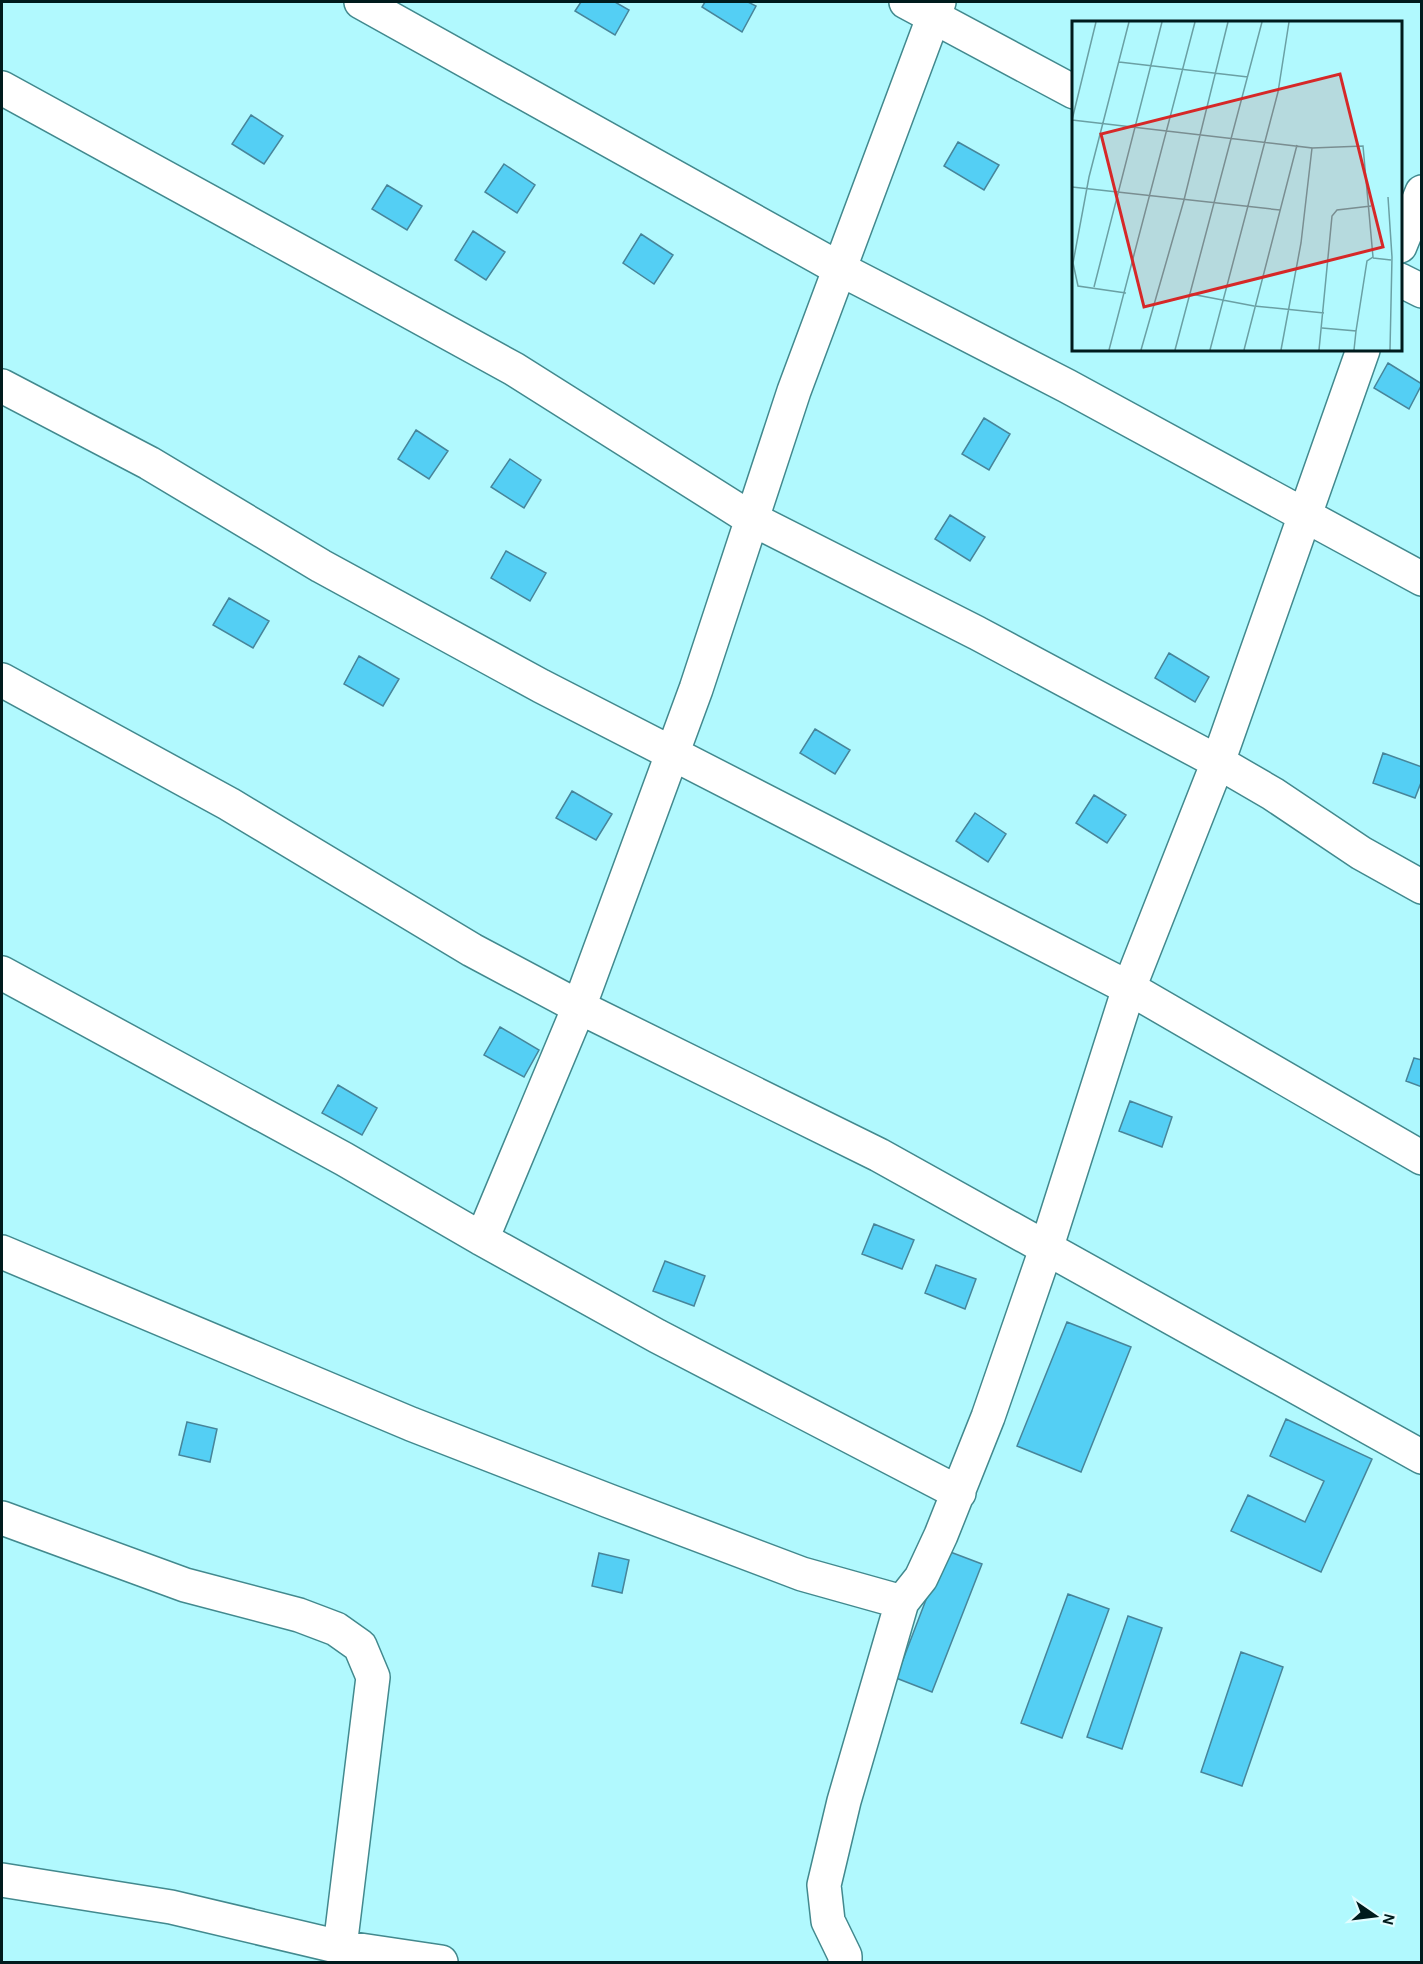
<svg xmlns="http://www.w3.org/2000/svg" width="1423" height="1964" viewBox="0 0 1423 1964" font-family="Karla,sans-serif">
<rect width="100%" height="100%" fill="#b1f9fe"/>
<path fill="#54cff4" stroke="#47859a" stroke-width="1.5" d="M581 2H615L629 10 615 35 575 11Z
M705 2H748L756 6 742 32 702 7Z
M251 115 283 136 264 164 232 144Z
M958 142 999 165 984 190 944 166Z
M504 164 535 185 517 213 485 192Z
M387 185 422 206 407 230 372 209Z
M473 231 505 252 486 280 455 260Z
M641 234 673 255 654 284 623 263Z
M1388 363 1422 384 1409 409 1374 388Z
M984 418 1010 434 989 470 962 454Z
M416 430 448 451 429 479 398 459Z
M510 459 541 480 524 508 491 487Z
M950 515 985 537 970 561 935 539Z
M506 551 546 573 530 601 491 578Z
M229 598 269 621 253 648 213 625Z
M1169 653 1209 677 1195 702 1155 678Z
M359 656 399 679 383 706 344 684Z
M815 729 850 750 835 774 800 753Z
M1383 753 1422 767V780L1415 798 1373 783Z
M572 791 612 814 596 840 556 818Z
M1094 795 1126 815 1107 843 1076 823Z
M975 813 1006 834 988 862 956 841Z
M500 1027 539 1050 524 1077 484 1055Z
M1414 1058 1422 1060V1087L1406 1081Z
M338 1085 377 1108 362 1135 322 1113Z
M1130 1101 1172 1117 1162 1147 1119 1131Z
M874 1224 914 1240 902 1269 862 1254Z
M665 1261 705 1276 694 1306 653 1291Z
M936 1265 976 1279 965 1309 925 1293Z
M1067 1322 1131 1347 1081 1472 1017 1446Z
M1286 1419 1372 1459 1321 1572 1231 1531 1248 1495 1305 1522 1324 1481 1270 1456Z
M187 1422 217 1429 210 1462 179 1455Z
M945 1550 982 1564 932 1692 896 1678Z
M599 1553 629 1560 622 1593 592 1586Z
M1068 1594 1109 1609 1062 1738 1021 1723Z
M1128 1616 1162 1628 1122 1749 1087 1737Z
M1241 1652 1283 1667 1242 1786 1201 1772Z"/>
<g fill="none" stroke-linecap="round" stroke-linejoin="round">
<defs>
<path id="minor" d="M361 2 840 269 1067 386 1422 579
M906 2 1074 92
M2 88 514 369 750 518 977 633 1218 762 1273 794 1361 853 1422 887
M1400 246 1422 192
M1400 280 1422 291
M2 386 149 463 321 566 541 686 1129 988 1422 1158
M2 680 229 804 472 950 579 1007 879 1155 1422 1457
M2 973 344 1159 482 1239 657 1336 959 1493
M482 1239 579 1007 696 689 794 391 939 2
M2 1252 411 1424 609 1501 802 1574 902 1602 921 1578 941 1535 988 1417 1046 1249 1129 988 1218 762 1363 350
M2 1518 185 1585 299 1615 336 1629 360 1646 373 1677 340 1947
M2 1880 171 1907 340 1947 441 1962
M845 1962V1956L828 1921 824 1885 844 1801 902 1602"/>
</defs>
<use href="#minor" stroke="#42898e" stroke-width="36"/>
<use href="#minor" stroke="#fff" stroke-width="33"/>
</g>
<g transform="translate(1072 21)">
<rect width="330" height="330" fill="#b1f9fe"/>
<path fill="none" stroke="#6aa0a4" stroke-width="1.5" d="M47 41 176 56M0 99 240 127 229 222 209 329M0 99 24 1M240 127 291 125 301 236 295 240 284 310M0 166 208 189M316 176 320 236 318 329M301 237 319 239M22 266 90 1M54 272 6 265 1 242 17 156 57 1M119 273 182 285 252 292M250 307 284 310 282 329M37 329 123 1M69 329 112 179 156 1M103 329 190 1M138 329 206 71 217 1M172 329 225 124M247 329 260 195 265 189 299 185"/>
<path fill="#d62828" fill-opacity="0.15" stroke="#d62828" stroke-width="3" d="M268 53 311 226 72 286 29 113Z"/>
<rect width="330" height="330" fill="none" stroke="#001b1d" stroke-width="3"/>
</g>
<rect width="1423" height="1964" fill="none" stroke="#001b1d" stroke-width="6"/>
<g transform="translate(1375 1916) rotate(104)" stroke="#e2fdff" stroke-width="4.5" paint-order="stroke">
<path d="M0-4.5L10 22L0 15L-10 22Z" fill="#001b1d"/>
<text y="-9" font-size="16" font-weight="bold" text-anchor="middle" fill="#001b1d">N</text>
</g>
</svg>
